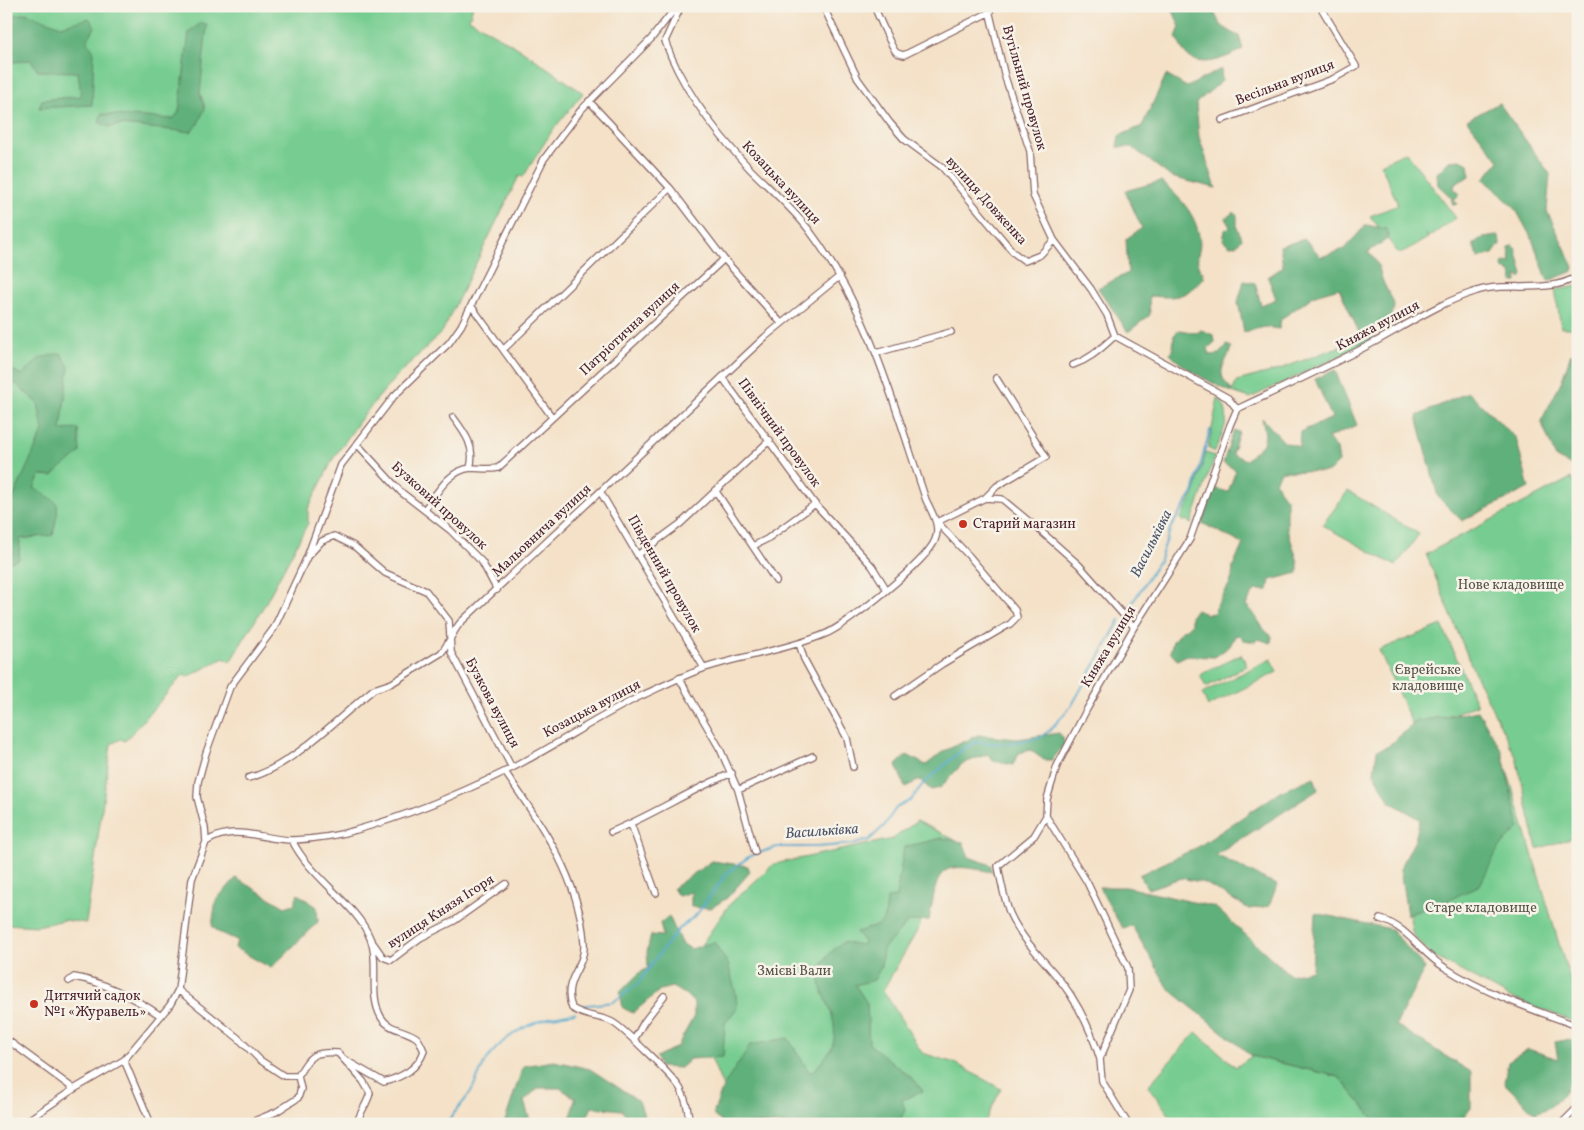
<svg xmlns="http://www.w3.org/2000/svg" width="1584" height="1130" viewBox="0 0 1584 1130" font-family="Vollkorn,serif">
<rect width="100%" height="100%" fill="#f7f3e8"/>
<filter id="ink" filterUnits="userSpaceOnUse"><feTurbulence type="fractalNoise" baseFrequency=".02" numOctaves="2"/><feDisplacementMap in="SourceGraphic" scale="10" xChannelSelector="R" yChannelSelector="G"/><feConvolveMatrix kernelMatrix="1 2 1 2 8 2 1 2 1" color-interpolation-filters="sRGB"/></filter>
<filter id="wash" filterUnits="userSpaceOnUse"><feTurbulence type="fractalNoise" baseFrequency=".0096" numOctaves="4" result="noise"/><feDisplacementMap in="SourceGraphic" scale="20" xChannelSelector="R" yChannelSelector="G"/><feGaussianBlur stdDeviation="1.12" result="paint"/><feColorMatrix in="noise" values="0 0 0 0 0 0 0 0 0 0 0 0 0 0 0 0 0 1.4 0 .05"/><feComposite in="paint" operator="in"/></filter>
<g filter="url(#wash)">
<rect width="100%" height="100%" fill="#f4e1c7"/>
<path fill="#77cd91" stroke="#60765e" d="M6 6H473L469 19 523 51 583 93 552 131 523 177 519 176 442 332 393 380 363 416 333 459 308 509V523L264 606 230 662 224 658 188 677 183 675 125 741 121 739 111 744 86 923 65 920 37 926 6 924Z
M1406 152 1456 218 1429 237 1425 234 1428 238 1399 254 1370 216 1398 205 1381 164Z
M1578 286V328H1561L1555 290Z
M1354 341 1363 345 1250 398 1232 392 1237 381 1278 370Z
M1218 398C1235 414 1222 433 1215 452L1208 448Z
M1206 452 1215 457 1191 524 1186 520 1184 522 1180 519 1194 494Z
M1571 478 1578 488V836L1537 849 1516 757 1474 672 1426 554Z
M1348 491 1419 534 1396 566 1322 525Z
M1442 625 1477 705 1414 728 1379 650Z
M1241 654 1247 666 1206 687 1200 675Z
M1271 659 1277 672 1208 706 1202 693Z
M1496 765 1507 770 1566 967 1577 996V1023L1509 997 1431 955 1413 935 1410 919 1429 855Z
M917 821 955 840 919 895 920 926 883 990 922 1053 955 1063 1001 1089 984 1124H724L713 1115 723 1087 706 1046 717 1024 684 969 730 904 774 864 893 839Z
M1196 1032 1236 1067 1252 1056 1339 1077 1378 1124H1176L1148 1086Z"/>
<path fill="#61b07b" stroke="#566853" d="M1171 6H1212C1218 23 1222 29 1239 36L1243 49C1228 57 1201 70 1187 55 1182 50 1179 43 1176 37L1180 27Z
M26 13 61 26 89 18 95 27 87 41 94 52 92 105 39 108 42 100 81 96 78 72 38 71 31 60 6 63V17Z
M201 23 207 24 200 93 205 108 198 124 191 132 120 125 109 127 99 122 101 114 173 119 179 112 189 32Z
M1221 69 1222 81 1196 103 1199 137 1216 188 1171 177 1132 147H1117L1119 136 1142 126 1166 75 1187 87Z
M1499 103 1550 174 1547 211 1574 267 1573 271 1548 281 1532 239 1515 208 1484 179 1499 161 1467 120Z
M1461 160 1468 164 1470 176 1455 184 1454 188 1460 194 1454 200 1458 204 1453 205 1451 197 1438 185 1437 173 1449 161Z
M1161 181C1178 196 1195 212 1199 236 1203 254 1191 255 1204 277 1184 299 1177 298 1149 296L1150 315 1128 332 1098 288 1128 273 1126 239 1142 228 1125 191Z
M1234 212 1237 215V228L1242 238 1237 245 1230 246 1223 240 1225 230 1230 227 1226 218Z
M1366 225 1386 229 1389 238 1368 252C1379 263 1378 265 1382 279 1392 305 1402 299 1384 328H1374V339L1363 345 1354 341 1361 337 1339 288 1315 295 1281 319 1279 329 1265 327 1244 332 1238 302 1244 281 1255 283 1261 305 1276 299 1268 277 1283 267 1280 246 1305 239 1321 257 1344 249Z
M1495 235 1499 236 1500 244 1493 254 1478 258 1473 244 1480 239Z
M1512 245 1516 249 1523 275 1521 278 1517 276V282H1513L1511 272 1503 269 1502 265 1504 262 1511 263 1509 248Z
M1180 330 1197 333 1201 330 1214 335 1215 342 1208 348 1210 355 1219 354 1227 345 1231 347C1230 357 1218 368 1223 378 1225 384 1230 385 1232 392 1220 388 1174 363 1170 353L1173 348 1174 335Z
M61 353 69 367 61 430 78 429 80 452C71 463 61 465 53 476L40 475 34 488C64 505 59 501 53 535L20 539 19 559 6 564V514L43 431 38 403 16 384 6 383V367L22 375 40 358Z
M1578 353V469L1556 458 1541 421 1561 383 1571 354Z
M1335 370 1357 425 1328 438 1337 449 1339 462 1329 472 1282 471 1275 481 1280 491 1287 500V528L1298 562V573L1270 580 1268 590H1255L1246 605C1257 614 1260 629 1272 636L1271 643 1258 639 1255 642 1244 640 1239 635 1235 636 1230 646 1215 657 1185 656 1177 660 1170 652 1173 641 1182 630 1186 629 1191 624V616L1195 610 1207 614 1214 613C1218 599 1228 590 1232 578 1233 574 1232 570 1233 566 1236 558 1240 551 1243 544L1202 523 1214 488 1228 492 1236 470 1223 463 1234 430 1239 432 1232 454 1246 460 1263 444 1265 434 1262 418 1284 442 1299 447 1300 432 1332 418 1315 379Z
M1468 392 1516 438 1529 488 1462 521 1438 497 1417 416Z
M1478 711 1502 751 1519 828 1498 849 1480 885 1449 900 1407 915 1400 869 1415 840 1420 819 1390 802 1374 773 1377 750 1387 747 1417 721Z
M1059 733 1063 737 1064 745 1052 760H1044L1030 750 1019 753 1013 765 993 761 988 754 962 764 940 788 931 790 920 780 905 787 896 765 907 755 926 765 944 751 978 735 1017 739Z
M1314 777 1318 790 1216 855 1277 885 1269 906 1249 909 1205 883 1181 878 1148 889 1139 875 1198 847 1280 792Z
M942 838 963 842 969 857 991 865 992 872C936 861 939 868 929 920L908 922 883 949 881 967 874 980 855 985 867 1003 869 1044 912 1078 923 1091 902 1100 905 1110 898 1124H724L713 1115 723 1087 750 1045 788 1038 810 1073C820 1064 832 1053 834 1039 839 996 793 979 843 942L862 945 864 942 856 932C881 925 886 926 887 898L896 897 904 847Z
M712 861 748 866 750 872 727 898 711 908 691 907V892L678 896 673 888Z
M236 878 285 907 294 904 298 894 317 907 318 922 271 968 235 948 237 940 218 932 212 926 216 900Z
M1099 887H1126L1215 907 1290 975 1312 970 1315 913 1391 929 1425 968 1396 1025 1471 1072V1108L1459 1124H1378L1339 1077 1252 1056 1169 989 1132 926 1122 928Z
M669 916 681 943 691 949 714 942 728 964 736 994 737 1008 725 1023 723 1057 690 1059 680 1068 660 1067 656 1057 677 1047 694 1016V1003L685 994 672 987 660 990 633 1013 623 1008 620 992 639 973 648 968 647 952 651 935 663 936 660 923Z
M1566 1040 1578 1042V1080L1571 1079C1564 1096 1554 1108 1535 1113L1504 1083 1508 1062 1528 1049 1558 1059 1555 1042Z
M554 1061 590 1069 639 1101 647 1124H631L622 1110 592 1107 584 1124H569L575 1098 560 1088H538L524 1101 531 1124H504L523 1066Z"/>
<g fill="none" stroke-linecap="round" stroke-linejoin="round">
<path stroke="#51a8cd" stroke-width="2" d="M1128 610 1160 559 1171 527 1193 493 1210 430
M580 1006 613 1002 637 985 668 942 679 929 697 914 727 873 750 856 777 847H817L855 844 869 840 884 826 896 808 911 800 922 785 964 748 977 742 1003 744 1039 738 1049 731 1072 705 1120 620
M447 1124C453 1112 463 1104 470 1093 477 1082 480 1069 488 1058 509 1030 541 1017 575 1013"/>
</g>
</g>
<g filter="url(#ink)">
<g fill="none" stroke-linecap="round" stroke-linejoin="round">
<defs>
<path id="street" d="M823 6 858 79 890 123 904 139 942 167 1014 253 1025 261 1040 255 1054 240
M874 6C877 13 893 50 896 52 898 54 900 54 904 55L990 12
M988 6 1005 77 1030 151 1033 195 1054 240 1091 289 1107 315 1115 336C1101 348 1091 359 1073 365
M589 101 670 188 724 259 781 323
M1222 120 1333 79 1356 66 1320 6
M472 307 552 417
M1115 336 1228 398 1237 409
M504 349 670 188
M876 353 951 332
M722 377 815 504 872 566 887 590
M453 417C465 433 476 447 470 468
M357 444 401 492 450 530 482 562 497 590
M715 490 776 581
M601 493 704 668
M985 498 1002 499 1043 533 1079 565 1134 627
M425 509C437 493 449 470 471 468 480 468 488 470 498 468L724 259
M753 546 767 539 815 504
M639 554 680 524 770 440
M309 555 322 541 334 536 354 546 385 573 426 591 449 621 451 652 512 768
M799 643 804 659 847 738 853 767
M679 678 720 749 738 790 813 756
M895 696 942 664 1010 624 1017 617 1015 610 970 557 937 522 985 498 997 486 1046 457 996 378
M505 772C540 822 580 879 584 943 586 968 561 979 572 1008 586 1018 599 1015 612 1022 622 1027 677 1080 681 1090 686 1100 689 1112 689 1124
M248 778C289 769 340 716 374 689L392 683 441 653C449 644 452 633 460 623L765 337 840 276
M738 790 755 852
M1046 816 1034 836 998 866C1001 882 1004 899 1010 914 1024 945 1052 966 1070 994 1083 1014 1093 1036 1100 1059
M631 824 656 893
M611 832C653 815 690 790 732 773
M292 840C310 878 356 903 370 938 380 963 368 994 381 1017 389 1031 406 1029 417 1038 420 1041 422 1047 424 1051 418 1069 402 1077 384 1082L345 1060
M206 842 205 828 197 797 198 782 206 753 230 687 274 628 307 557 341 465 394 396 449 343 461 326 544 159 581 110 651 39 677 6
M1380 919C1407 926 1421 953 1444 967 1484 993 1533 1010 1578 1026
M371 940 383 957 391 960 420 938 454 921 506 884
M69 981 74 977C104 982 136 999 161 1016
M178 990 238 1038 260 1060 284 1076H298
M6 1039 74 1089
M634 1040 644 1022 664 996
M298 1076C309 1055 314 1051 338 1053L363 1081 370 1093C367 1105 359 1113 357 1124
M22 1124 74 1089 124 1060
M151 1124 124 1060 170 1005 178 990 192 879 206 842C235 823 261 840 293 840 313 839 337 836 356 830 406 816 457 795 504 772 551 749 595 718 643 695 663 686 684 675 705 668 745 655 787 650 825 634 846 626 927 561 935 540 941 526 932 513 926 500 894 405 870 311 809 230 792 208 771 190 751 170 716 133 682 90 665 41L681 6
M247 1124 276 1112 298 1098 301 1089 298 1076
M1128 1124 1102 1081 1100 1059 1129 990 1128 968 1087 882 1046 816 1047 799 1057 766 1087 709 1134 627 1190 539 1230 425 1237 409C1282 388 1327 367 1371 344 1405 326 1440 302 1477 291 1508 281 1548 295 1578 276
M1561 1124 1578 1107"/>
</defs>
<use href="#street" stroke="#866362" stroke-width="8"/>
<use href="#street" stroke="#fff" stroke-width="5.5"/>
</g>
</g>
<g fill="#c8321e" stroke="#f7f3e8" stroke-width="2">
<circle cx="963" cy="524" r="5"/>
<circle cx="34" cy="1004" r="5"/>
</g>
<g text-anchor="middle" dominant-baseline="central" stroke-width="5" stroke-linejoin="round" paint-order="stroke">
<g font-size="14" fill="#4a1f2b" stroke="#f7f3e8">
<text transform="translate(1285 83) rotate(-21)">Весільна вулиця</text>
<text transform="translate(1024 88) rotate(74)">Вугільний провулок</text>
<text transform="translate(781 183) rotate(47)">Козацька вулиця</text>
<text transform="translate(986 201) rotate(48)">вулиця Довженка</text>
<text transform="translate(1378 326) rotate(-28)">Княжа вулиця</text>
<text transform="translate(630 329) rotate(-43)">Патріотична вулиця</text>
<text transform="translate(779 433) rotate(54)">Північний провулок</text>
<text transform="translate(439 506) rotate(42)">Бузковий провулок</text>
<text transform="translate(542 531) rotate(-43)">Мальовнича вулиця</text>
<text transform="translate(664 574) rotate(60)">Південний провулок</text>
<text transform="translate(1109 647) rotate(-59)">Княжа вулиця</text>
<text transform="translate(492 703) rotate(62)">Бузкова вулиця</text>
<text transform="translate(592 709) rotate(-28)">Козацька вулиця</text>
<text transform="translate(441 912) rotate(-33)">вулиця Князя Ігоря</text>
</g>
<g font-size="14" fill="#4a1f2b" stroke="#f7f3e8" text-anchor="start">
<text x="973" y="524">Старий магазин</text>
<text x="44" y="996">Дитячий садок<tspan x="44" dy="16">№1 «Журавель»</tspan></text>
</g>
<g font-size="14" fill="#58534a" stroke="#f7f3e8">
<text x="1511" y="585">Нове кладовище</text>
<text x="1428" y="670">Єврейське<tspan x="1428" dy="16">кладовище</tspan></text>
<text x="1481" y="908">Старе кладовище</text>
<text x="794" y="971">Змієві Вали</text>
</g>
<g font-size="15" font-style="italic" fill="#4d566c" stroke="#f7f3e8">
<text transform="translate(1152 544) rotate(-63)">Васильківка</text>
<text transform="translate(822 832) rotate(-4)">Васильківка</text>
</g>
</g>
<rect width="1584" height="1130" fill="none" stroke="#f7f3e8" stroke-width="25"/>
</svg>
